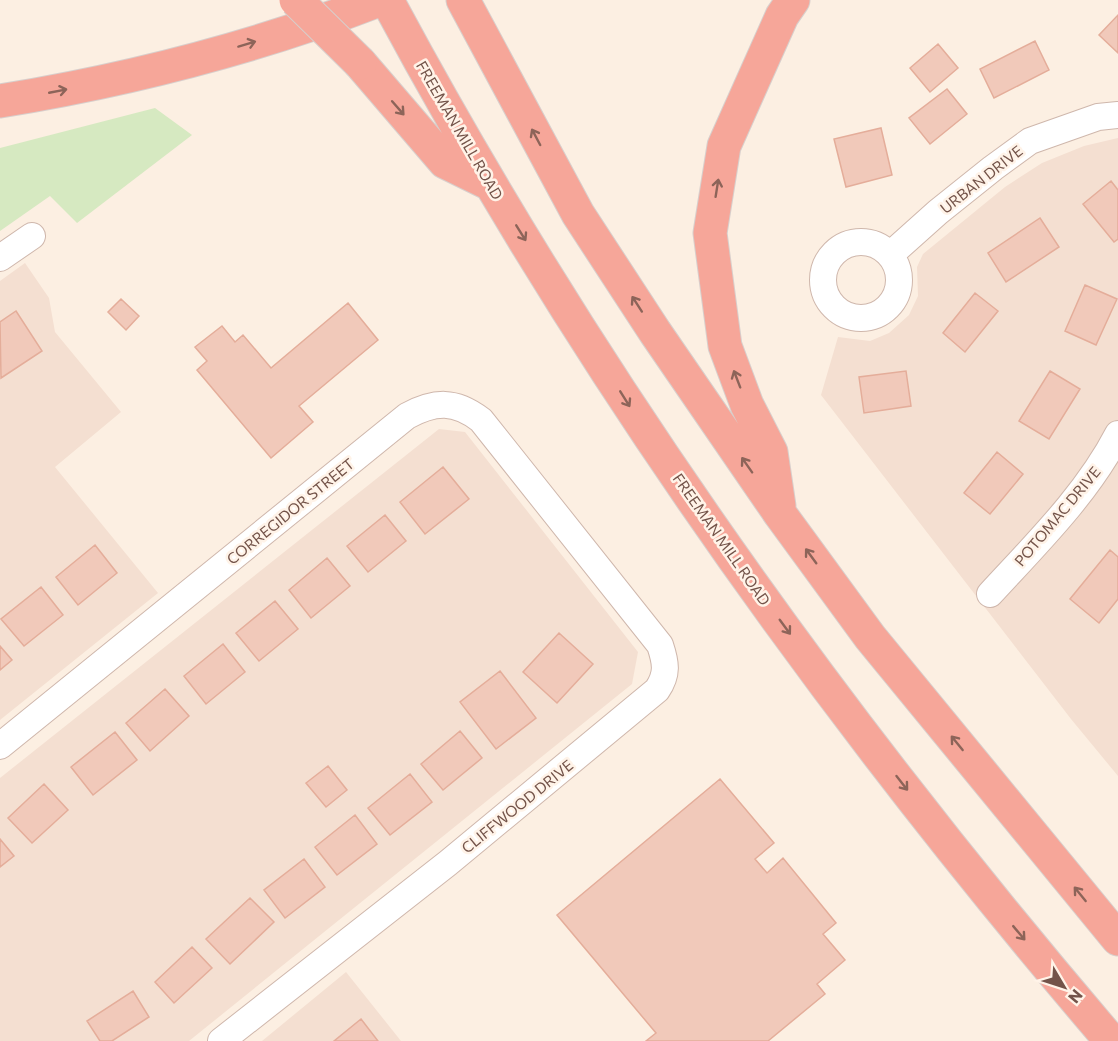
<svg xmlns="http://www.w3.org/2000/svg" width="1118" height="1041" viewBox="0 0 1118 1041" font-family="Commissioner,sans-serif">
<rect width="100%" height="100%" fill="#fcefe2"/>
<path fill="#f4dfd1" d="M1118 138V776L1071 719 821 395 838 337 870 341 889 333 909 315 918 296 917 267 923 254 1005 187 1042 163 1084 146Z
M25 263 49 298 55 332 121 412 55 467 158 593 0 720V281Z
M439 429 465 432 638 652 632 684 189 1041H0V778Z
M346 972 401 1041H262Z"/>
<path fill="#d6e9c1" d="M155 108 192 135 77 223 50 196 0 231V148Z"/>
<path fill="#f1c9ba" stroke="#e4ad9a" stroke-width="1.5" d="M1118 15V53L1099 35Z
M1035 41 1049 70 994 98 980 69Z
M938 44 958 68 930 92 910 68Z
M947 89 967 114 930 144 909 118Z
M881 128 892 175 846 187 834 139Z
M1111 181 1118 190V239L1114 242 1083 204Z
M1040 218 1059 247 1006 282 988 253Z
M1085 285 1117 299 1096 345 1065 331Z
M975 293 998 311 965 352 943 333Z
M121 299 139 316 126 330 108 312Z
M348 303 378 340 299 406 313 422 271 458 197 370 207 361 195 347 222 326 235 342 243 335 271 368Z
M16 311 42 351 1 378 0 322Z
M906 371 911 406 864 413 859 377Z
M1050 371 1080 389 1049 439 1019 421Z
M997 452 1023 474 990 514 964 493Z
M443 467 469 499 425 534 400 502Z
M385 515 406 541 368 572 347 546Z
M95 545 117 573 78 605 56 577Z
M1110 550 1118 557V599L1099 623 1070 599Z
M327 558 350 586 311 618 289 590Z
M41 587 63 615 24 646 1 619Z
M275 601 298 629 259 661 236 633Z
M559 633 593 664 557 703 523 672Z
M223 644 245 672 206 704 184 676Z
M0 646 12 660 0 670Z
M500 671 536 718 496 749 460 702Z
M165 689 189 716 150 751 126 723Z
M460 731 482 758 443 790 421 764Z
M115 732 137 760 93 795 71 767Z
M328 766 347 790 326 807 306 783Z
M410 774 432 802 390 835 368 808Z
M720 779 774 843 755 859 767 873 783 858 836 923 823 934 845 960 817 984 825 994 768 1041H646L656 1033 557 915Z
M44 784 68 810 32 843 8 818Z
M355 815 377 844 337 875 315 847Z
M0 839 14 856 0 867Z
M304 859 325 887 285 918 264 890Z
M250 898 274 922 230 964 206 939Z
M192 947 212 968 174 1003 155 982Z
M133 991 149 1017 112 1041H100L87 1021Z
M361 1019 378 1041H334Z"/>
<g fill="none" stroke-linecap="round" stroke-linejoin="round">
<defs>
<path id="street" d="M823 280a38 38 0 1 1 76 0a38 38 0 1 1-76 0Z
M890 255 938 212 993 168 1030 141 1098 117 1118 115
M0 258 32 236
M990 594C1036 544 1087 494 1118 434
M0 746 407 416C435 401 455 400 481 420L660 645C666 663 668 674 657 690L448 863 221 1041"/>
<path id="highway" d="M387 0C586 372 837 721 1111 1041
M463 0 578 214 655 332 780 514 870 637 1118 939
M360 63 445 162 490 184
M0 101C129 80 257 47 379 0
M779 506 771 452 747 405 725 346 710 233 724 146 782 16 793 0"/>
</defs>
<use href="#street" stroke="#cfb7ac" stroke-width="28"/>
<use href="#highway" stroke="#d8cfcc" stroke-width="35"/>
<use href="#street" stroke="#fff" stroke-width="26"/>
<use href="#highway" stroke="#f6a699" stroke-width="33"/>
<defs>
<path id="highway-bridge" d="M296 0 360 63"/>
</defs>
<use href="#highway-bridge" stroke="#d8cfcc" stroke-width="35" stroke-linecap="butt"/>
<use href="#highway-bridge" stroke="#f6a699" stroke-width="33"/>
</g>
<defs><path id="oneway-shaft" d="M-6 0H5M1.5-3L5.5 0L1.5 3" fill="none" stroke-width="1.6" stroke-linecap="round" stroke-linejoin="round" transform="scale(1.5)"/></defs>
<g stroke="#8d6459">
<use href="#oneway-shaft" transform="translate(247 44) rotate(-17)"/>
<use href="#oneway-shaft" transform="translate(58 91) rotate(-11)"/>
<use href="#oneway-shaft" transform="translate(398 108) rotate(49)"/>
<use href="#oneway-shaft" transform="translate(536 137) rotate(-118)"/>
<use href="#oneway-shaft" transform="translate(717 188) rotate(-81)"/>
<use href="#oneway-shaft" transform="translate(521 233) rotate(58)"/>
<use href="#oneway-shaft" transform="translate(637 304) rotate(-123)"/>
<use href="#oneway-shaft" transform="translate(737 379) rotate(-111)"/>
<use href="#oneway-shaft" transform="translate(625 399) rotate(58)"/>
<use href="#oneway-shaft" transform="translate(747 465) rotate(-125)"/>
<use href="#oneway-shaft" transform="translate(811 556) rotate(-126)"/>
<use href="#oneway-shaft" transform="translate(785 627) rotate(54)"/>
<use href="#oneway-shaft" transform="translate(957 743) rotate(-129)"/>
<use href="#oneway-shaft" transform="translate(902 783) rotate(52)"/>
<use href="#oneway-shaft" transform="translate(1080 894) rotate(-129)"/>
<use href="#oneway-shaft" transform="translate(1019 933) rotate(50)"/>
</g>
<g text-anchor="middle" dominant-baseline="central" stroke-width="5" stroke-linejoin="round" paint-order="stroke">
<g font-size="15" fill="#735349" stroke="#fff3e8">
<text transform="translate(460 130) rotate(60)">FREEMAN MILL ROAD</text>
<text transform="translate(981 179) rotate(-38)">URBAN DRIVE</text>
<text transform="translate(290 511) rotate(-39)">CORREGIDOR STREET</text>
<text transform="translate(1057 516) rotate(-50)">POTOMAC DRIVE</text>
<text transform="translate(722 539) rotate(55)">FREEMAN MILL ROAD</text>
<text transform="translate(517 806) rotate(-39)">CLIFFWOOD DRIVE</text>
</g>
</g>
<g transform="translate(1064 987) rotate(129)" stroke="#fff3e8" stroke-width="4.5" paint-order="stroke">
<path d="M0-4.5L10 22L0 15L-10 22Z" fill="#735349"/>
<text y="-9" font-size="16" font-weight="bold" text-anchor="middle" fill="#735349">N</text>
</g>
</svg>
